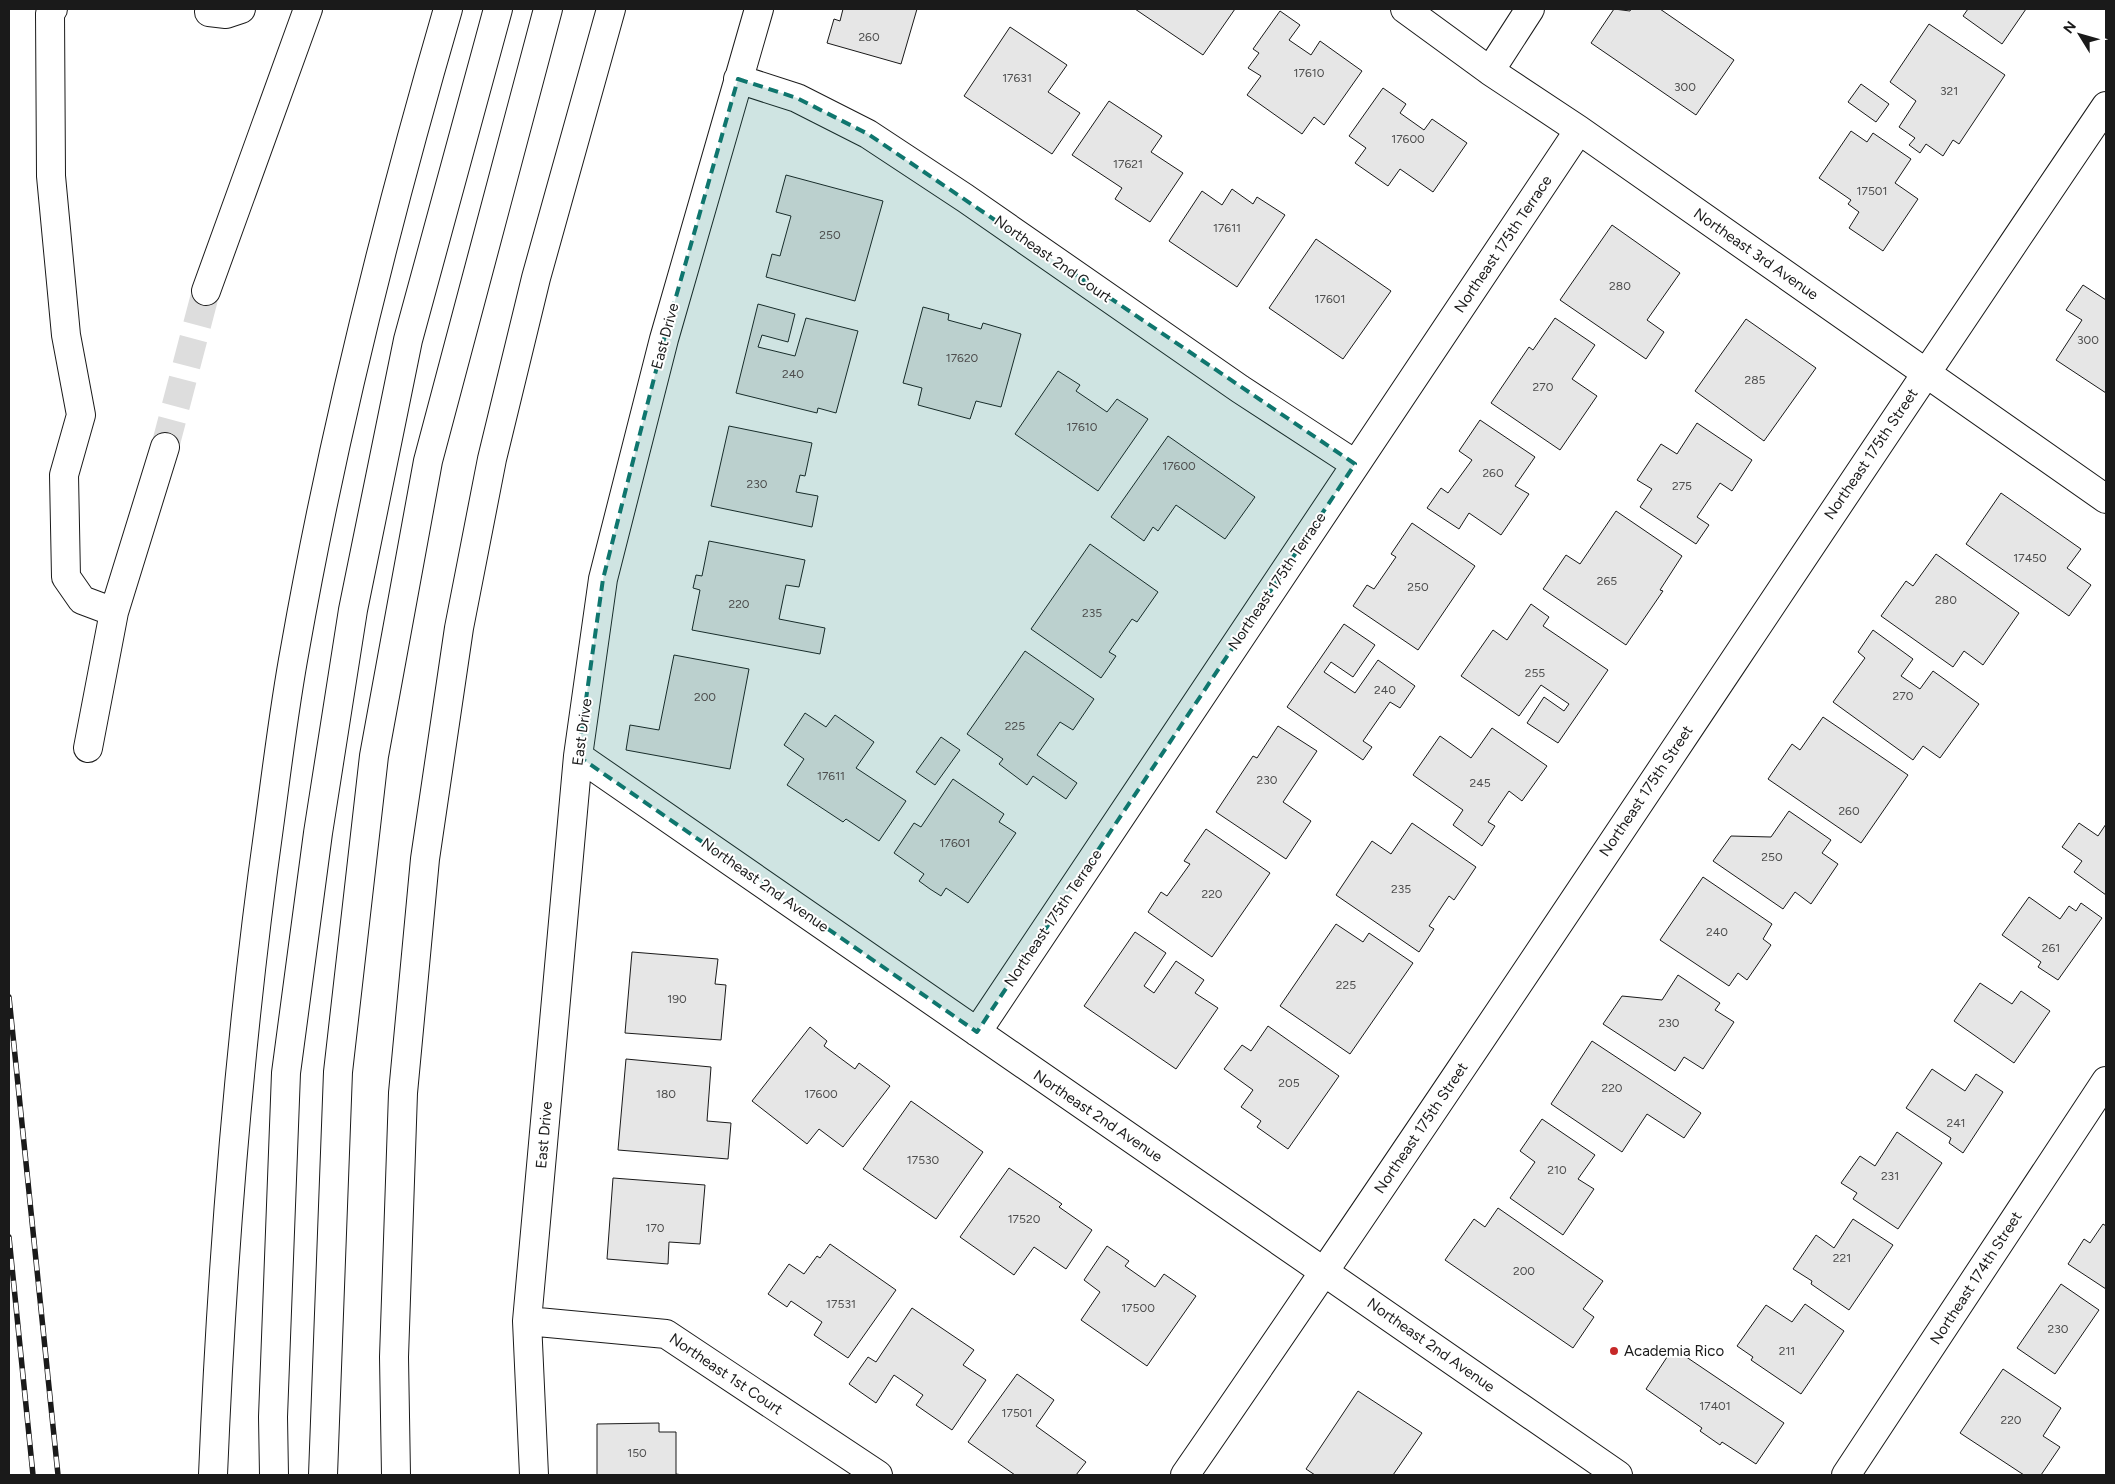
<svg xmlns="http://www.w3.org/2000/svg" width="2115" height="1484" viewBox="0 0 2115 1484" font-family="Figtree,sans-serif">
<rect width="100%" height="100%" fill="#fff"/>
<path fill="#e6e6e6" stroke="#1a1a1a" d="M843 9H917L901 64 827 43 834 19 840 21Z
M1135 9H1235L1203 55Z
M1614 9 1630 11 1631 9H1660L1734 60 1696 115 1591 43Z
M1968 9H2026L2002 44 1963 16Z
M1280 11 1300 25 1289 40 1311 55 1320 41 1362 71 1324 125 1314 117 1302 134 1247 95 1261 76 1248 68 1259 53 1253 49Z
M1929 24 2005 75 1959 144 1953 140 1943 156 1926 144 1920 153 1909 145 1915 138 1899 127 1916 101 1890 82Z
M1010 27 1067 65 1048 92 1080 113 1052 154 964 96Z
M1861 84 1889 104 1876 122 1848 102Z
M1383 88 1406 104 1400 113 1424 130 1432 119 1467 143 1433 192 1400 169 1388 186 1355 163 1366 148 1349 136Z
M1109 101 1162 136 1151 152 1183 173 1150 222 1115 199 1122 188 1072 155Z
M1851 131 1867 142 1873 133 1911 159 1895 183 1918 199 1883 251 1849 228 1859 212 1848 204 1851 200 1819 178Z
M786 175 883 201 855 301 766 277 772 254 780 256 791 216 776 212Z
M1232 189 1253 204 1257 197 1285 215 1237 287 1169 241 1202 191 1222 205Z
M1612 225 1680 273 1647 320 1664 332 1646 359 1560 300Z
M1316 239 1391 291 1343 359 1269 308Z
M2083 285 2106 300V393L2056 360 2082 320 2066 310Z
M758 304 795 314 788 342 762 335 758 347 795 356 806 318 858 331 836 413 818 408 817 413 736 393Z
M923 307 949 314 948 320 981 329 983 323 1021 334 1001 407 976 401 970 419 918 405 922 388 903 383Z
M1555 318 1595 345 1572 379 1597 396 1560 450 1491 403 1529 347 1533 350Z
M1746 319 1816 368 1764 441 1695 391Z
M1058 371 1080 385 1076 391 1107 412 1117 399 1148 419 1098 491 1015 434Z
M1480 420 1535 457 1515 486 1529 494 1501 535 1469 513 1459 529 1427 508 1441 488 1448 493 1472 460 1459 451Z
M1697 423 1752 460 1732 491 1720 483 1697 517 1709 525 1696 544 1640 507 1652 489 1637 480 1661 444 1677 454Z
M729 426 812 443 805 476 800 475 796 492 818 496 812 527 711 506Z
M1168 436 1255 497 1225 539 1176 505 1158 531 1153 527 1144 541 1111 517Z
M2001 493 2081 549 2067 568 2091 585 2069 616 1966 544Z
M1616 511 1682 556 1660 590 1663 591 1626 645 1543 589 1566 555 1580 564Z
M1412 523 1475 566 1418 650 1353 606 1367 585 1374 589 1396 557 1391 554Z
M709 541 805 560 799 587 786 585 779 619 825 628 820 654 692 630 700 590 693 588 696 575 702 576Z
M1090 544 1158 592 1137 622 1132 619 1109 652 1116 656 1101 678 1031 629Z
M1936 554 2019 613 1983 665 1964 651 1953 667 1881 616 1906 581 1913 586Z
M1531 604 1549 617 1543 626 1608 670 1558 743 1527 723 1544 697 1564 711 1569 704 1541 685 1519 716 1461 676 1493 630 1507 640Z
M1344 624 1375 645 1353 677 1331 662 1324 672 1355 693 1378 660 1415 686 1400 708 1390 702 1363 741 1372 747 1363 760 1287 707Z
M1873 630 1913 659 1901 676 1920 689 1933 671 1979 704 1940 758 1923 746 1913 760 1833 702 1865 658 1858 652Z
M1025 651 1094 699 1073 730 1060 722 1037 755 1077 783 1066 799 1033 776 1027 785 999 764 1003 759 967 734Z
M674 655 749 669 730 769 626 750 630 725 659 730Z
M805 713 826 727 835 715 874 742 856 768 906 801 879 841 846 819 843 822 787 785 804 759 784 745Z
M1823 717 1908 775 1861 843 1768 779 1792 744 1800 750Z
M1278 726 1317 751 1283 802 1311 821 1286 859 1216 812 1253 756 1257 758Z
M1492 728 1547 766 1522 801 1509 791 1488 822 1495 826 1482 846 1453 825 1463 810 1413 775 1440 736 1471 758Z
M941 737 960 750 935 785 916 772Z
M953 779 1004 814 999 822 1016 833 968 903 946 888 941 896 930 889 919 881 924 874 894 853 914 823 921 827Z
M1789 811 1831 840 1822 853 1838 864 1811 904 1795 892 1783 909 1713 861 1731 836 1771 837Z
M1412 823 1476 867 1454 900 1449 896 1429 926 1434 929 1419 952 1336 895 1372 841 1391 854Z
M2079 823 2098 836 2106 824V895L2074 872 2082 861 2062 847Z
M1206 829 1270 873 1212 957 1148 912 1161 892 1167 896 1190 864 1184 861Z
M1703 877 1772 924 1763 939 1771 945 1747 980 1738 973 1729 986 1660 940Z
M2029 897 2060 919 2069 906 2076 911 2081 903 2102 918 2058 980 2038 967 2041 962 2002 935Z
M1336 924 1363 942 1369 933 1413 963 1350 1054 1280 1006Z
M1135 932 1166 953 1144 986 1154 993 1176 961 1204 980 1195 993 1218 1008 1176 1069 1084 1006Z
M632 952 718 959 715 984 726 985 721 1040 625 1033Z
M1678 975 1720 1003 1715 1010 1734 1022 1703 1069 1684 1057 1675 1071 1603 1024 1622 996 1662 1000Z
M1980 983 2012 1004 2021 991 2050 1011 2014 1063 1954 1021Z
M1268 1026 1339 1076 1288 1149 1257 1127 1261 1121 1241 1107 1253 1090 1224 1069 1242 1045 1251 1051Z
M810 1027 827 1041 824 1046 855 1069 859 1063 890 1086 843 1147 819 1129 807 1144 752 1101Z
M1592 1041 1701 1113 1684 1138 1647 1114 1622 1152 1551 1104Z
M626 1059 711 1067 707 1121 731 1123 728 1159 618 1150Z
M1932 1069 1965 1091 1976 1074 2003 1092 1963 1153 1949 1143 1951 1138 1906 1108Z
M911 1101 983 1152 936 1219 863 1169Z
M1542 1119 1595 1155 1578 1179 1594 1189 1563 1235 1510 1198 1535 1162 1520 1151Z
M1897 1132 1942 1163 1898 1229 1853 1199 1857 1193 1841 1183 1860 1156 1875 1166Z
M1009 1168 1062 1204 1059 1207 1092 1230 1066 1269 1034 1247 1014 1275 960 1237Z
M613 1178 705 1185 700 1244 669 1242 668 1264 607 1259Z
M1498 1208 1603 1281 1583 1309 1594 1317 1573 1348 1445 1260 1474 1219 1485 1227Z
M1853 1219 1893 1245 1849 1310 1811 1284 1812 1281 1793 1269 1816 1235 1834 1248Z
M2103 1224 2106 1226V1289L2068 1264 2084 1239 2090 1243Z
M830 1244 896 1290 848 1358 814 1335 822 1322 791 1301 787 1307 768 1294 789 1264 804 1274 817 1256 820 1258Z
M1107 1246 1129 1261 1125 1266 1155 1287 1164 1274 1196 1296 1147 1366 1081 1320 1100 1292 1084 1280Z
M2061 1284 2099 1310 2055 1374 2017 1348Z
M1805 1304 1844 1331 1801 1394 1751 1360 1753 1357 1737 1346 1766 1305 1792 1322Z
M912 1308 974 1350 963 1365 986 1380 952 1430 916 1405 923 1395 894 1375 876 1403 849 1384 868 1357 876 1362Z
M1673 1348 1784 1423 1756 1464 1722 1442 1720 1445 1700 1431 1702 1428 1646 1389Z
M2003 1369 2061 1408 2043 1436 2060 1447 2041 1475H2024L1960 1433Z
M1017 1374 1054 1400 1036 1426 1086 1462 1076 1475H1015L968 1442Z
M1358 1391 1422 1433 1393 1475H1315L1306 1469Z
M659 1423V1432H676V1474L683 1475H597V1424Z"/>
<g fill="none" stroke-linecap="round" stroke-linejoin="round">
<path stroke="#ddd" stroke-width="28" stroke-dasharray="28 14" stroke-linecap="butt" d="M165 447 206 291"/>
<defs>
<path id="minor" d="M53 9 50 13 51 176 66 335 81 415 64 475 66 577 82 600 114 612
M1405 9 1490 71 1579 130 2106 499
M209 12 226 14 241 9
M1490 71 1530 9
M738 79 797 98 868 134 965 198 1240 389 1355 464
M206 291 308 9
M88 748 114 612 165 447
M578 756 1618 1475
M977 1032 1579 130
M527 1321 666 1334 878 1475
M534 1475 527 1321 578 756 603 579 664 339 759 9
M1185 1475C1497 1022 1798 561 2106 106
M1846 1475 2106 1081"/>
<path id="highway" d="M213 1475C222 1258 239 1042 269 827 277 768 284 708 295 649 333 433 387 219 448 9
M274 1475 273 1417 286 1073 318 833 353 610 408 340 498 9
M323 1475 338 1072 374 756 428 461 548 9
M396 1475 394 1357 403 1093 425 859 459 628 492 459 536 278 611 9"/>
</defs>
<use href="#minor" stroke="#1a1a1a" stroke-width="30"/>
<use href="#highway" stroke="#1a1a1a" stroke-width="30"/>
<use href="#minor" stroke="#fff" stroke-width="28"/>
<use href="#highway" stroke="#fff" stroke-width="28"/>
<defs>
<path id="rail" d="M9 997 58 1475
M9 1237 33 1475"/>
</defs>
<use href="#rail" stroke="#1a1a1a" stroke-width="5.5"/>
<use href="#rail" stroke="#fff" stroke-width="4" stroke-dasharray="11" stroke-linecap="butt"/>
</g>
<path fill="#0f766e" fill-opacity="0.2" stroke="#0f766e" stroke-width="4" stroke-dasharray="10 6" stroke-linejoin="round" d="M738 79 797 98 868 134 1355 464 977 1032 578 756 603 579 664 339Z"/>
<circle fill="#c62828" stroke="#fff" stroke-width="2" cx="1614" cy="1351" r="5"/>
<g text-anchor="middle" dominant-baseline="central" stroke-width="4" stroke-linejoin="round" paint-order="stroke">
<g font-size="12" fill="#4d4d4d">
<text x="869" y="37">260</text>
<text x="1309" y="73">17610</text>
<text x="1017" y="78">17631</text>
<text x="1685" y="87">300</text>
<text x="1949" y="91">321</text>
<text x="1408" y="139">17600</text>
<text x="1128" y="164">17621</text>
<text x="1872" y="191">17501</text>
<text x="1227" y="228">17611</text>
<text x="830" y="235">250</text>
<text x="1620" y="286">280</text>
<text x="1330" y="299">17601</text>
<text x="2088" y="340">300</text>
<text x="962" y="358">17620</text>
<text x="793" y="374">240</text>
<text x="1755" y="380">285</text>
<text x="1543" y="387">270</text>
<text x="1082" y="427">17610</text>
<text x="1179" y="466">17600</text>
<text x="1493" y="473">260</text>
<text x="757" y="484">230</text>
<text x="1682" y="486">275</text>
<text x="2030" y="558">17450</text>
<text x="1607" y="581">265</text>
<text x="1418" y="587">250</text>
<text x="1946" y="600">280</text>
<text x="739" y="604">220</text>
<text x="1092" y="613">235</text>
<text x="1535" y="673">255</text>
<text x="1385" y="690">240</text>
<text x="1903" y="696">270</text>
<text x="705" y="697">200</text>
<text x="1015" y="726">225</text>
<text x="831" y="776">17611</text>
<text x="1267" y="780">230</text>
<text x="1480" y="783">245</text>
<text x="1849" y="811">260</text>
<text x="955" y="843">17601</text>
<text x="1772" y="857">250</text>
<text x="1401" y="889">235</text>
<text x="1212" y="894">220</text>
<text x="1717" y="932">240</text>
<text x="2051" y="948">261</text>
<text x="1346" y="985">225</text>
<text x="677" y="999">190</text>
<text x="1669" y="1023">230</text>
<text x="1289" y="1083">205</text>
<text x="1612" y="1088">220</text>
<text x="666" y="1094">180</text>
<text x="821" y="1094">17600</text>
<text x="1956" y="1123">241</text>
<text x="923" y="1160">17530</text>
<text x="1557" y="1170">210</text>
<text x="1890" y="1176">231</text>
<text x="1024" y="1219">17520</text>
<text x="655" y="1228">170</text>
<text x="1842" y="1258">221</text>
<text x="1524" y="1271">200</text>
<text x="841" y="1304">17531</text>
<text x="1138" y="1308">17500</text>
<text x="2058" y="1329">230</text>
<text x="1787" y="1351">211</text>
<text x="1715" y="1406">17401</text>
<text x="1017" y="1413">17501</text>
<text x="2011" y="1420">220</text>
<text x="637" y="1453">150</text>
</g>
<g font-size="15" fill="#1a1a1a" stroke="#fff">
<text transform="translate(1503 244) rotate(-56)">Northeast 175th Terrace</text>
<text transform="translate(1756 254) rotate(35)">Northeast 3rd Avenue</text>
<text transform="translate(1053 259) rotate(35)">Northeast 2nd Court</text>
<text transform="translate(665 336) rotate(-75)">East Drive</text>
<text transform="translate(1871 454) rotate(-56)">Northeast 175th Street</text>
<text transform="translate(1277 581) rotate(-56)">Northeast 175th Terrace</text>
<text transform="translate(582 732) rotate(-82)">East Drive</text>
<text transform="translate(1646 791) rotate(-56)">Northeast 175th Street</text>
<text transform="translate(765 885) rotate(35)">Northeast 2nd Avenue</text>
<text transform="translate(1053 918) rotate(-56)">Northeast 175th Terrace</text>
<text transform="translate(1098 1116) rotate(34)">Northeast 2nd Avenue</text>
<text transform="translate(1421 1128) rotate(-56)">Northeast 175th Street</text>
<text transform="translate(544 1135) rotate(-85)">East Drive</text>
<text transform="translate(1976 1278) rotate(-57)">Northeast 174th Street</text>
<text transform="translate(1431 1345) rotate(35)">Northeast 2nd Avenue</text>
<text transform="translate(726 1374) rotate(34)">Northeast 1st Court</text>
</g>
<g font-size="15" fill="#1a1a1a" stroke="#fff" text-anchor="start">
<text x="1624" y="1351">Academia Rico</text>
</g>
</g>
<rect width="2115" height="1484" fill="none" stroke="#1a1a1a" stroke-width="20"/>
<g transform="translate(2080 35) rotate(307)" stroke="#ffffff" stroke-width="4" paint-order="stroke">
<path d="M0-4L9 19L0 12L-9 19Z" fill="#1a1a1a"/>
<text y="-8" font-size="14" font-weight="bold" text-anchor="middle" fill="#1a1a1a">N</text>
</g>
</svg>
